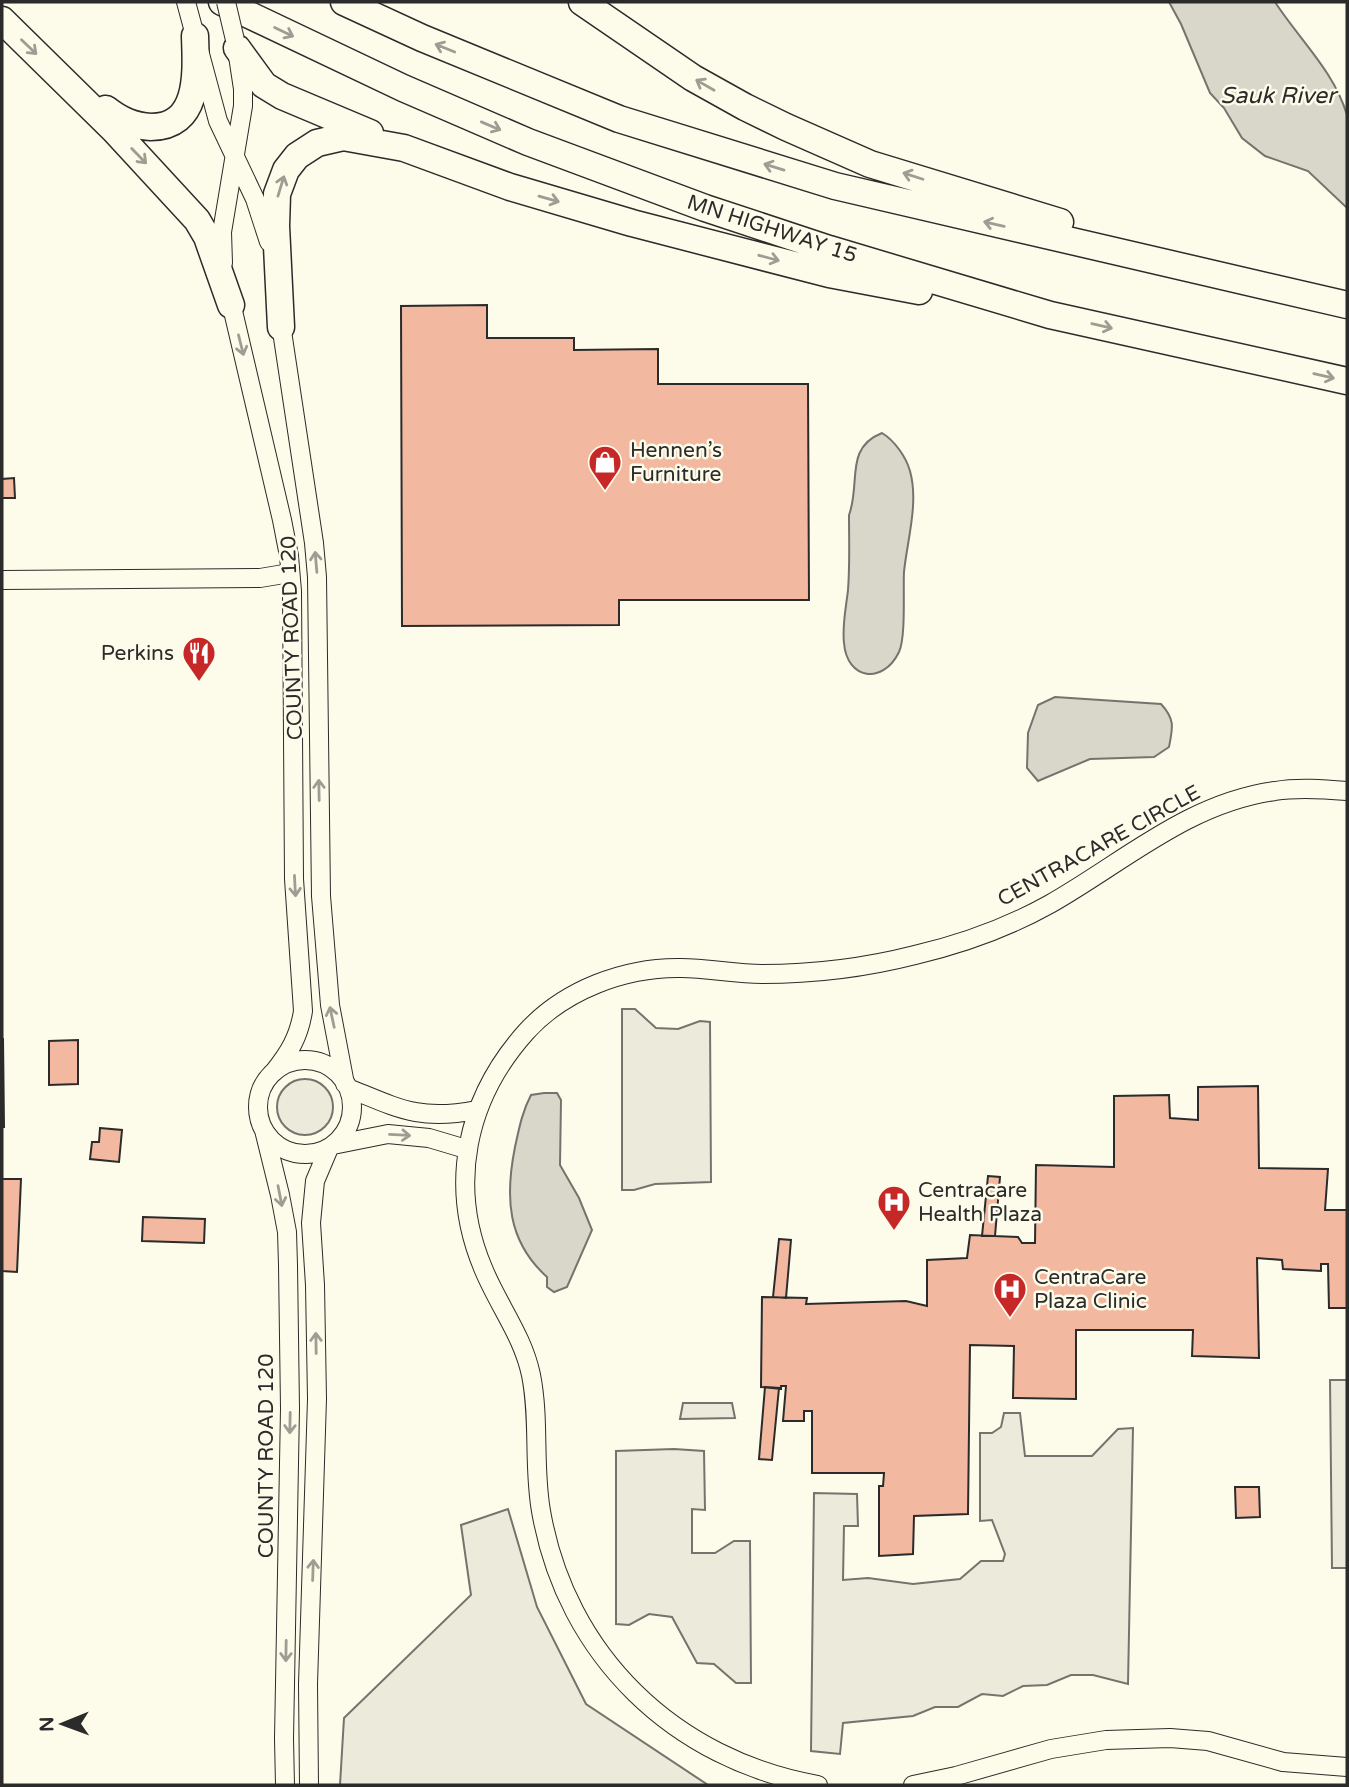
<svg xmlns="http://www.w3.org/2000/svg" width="1349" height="1787" viewBox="0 0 1349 1787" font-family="'Varela Round',sans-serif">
<rect width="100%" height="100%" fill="#fdfbea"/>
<path fill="#ecebdb" stroke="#74746e" stroke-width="2" d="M277 1107a28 28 0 1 1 56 0a28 28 0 1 1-56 0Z
M508 1509 537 1607 586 1704 708 1785H340L344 1718 471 1595 461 1525Z"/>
<path fill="#eceadb" stroke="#74746e" stroke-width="2" d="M622 1009H635L656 1028 678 1029 700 1021 710 1022 711 1182 655 1184 634 1190H622Z
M1330 1380H1347V1568H1332Z
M683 1403H732L735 1418 680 1419Z
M1004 1413H1020L1025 1456H1092L1118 1429 1133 1428 1128 1684 1093 1675H1071L1047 1685 1023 1686 1003 1696 982 1694 958 1707H935L913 1716 843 1723 840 1754 811 1751 814 1493 857 1494 858 1526H844L843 1580 868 1578 913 1584 960 1579 981 1561H1003L1005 1554 992 1520 980 1521V1433H992L1001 1427Z
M674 1449 704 1451 705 1510 692 1509V1553H715L734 1541H750L751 1683H736L714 1664 697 1663 672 1617 649 1614 629 1625 616 1624V1451Z"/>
<path fill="#d8d7c9" stroke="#74746e" stroke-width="2" d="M1169 2H1275C1299 39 1334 71 1347 115V208L1308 171 1265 156 1242 138 1224 108 1210 93 1181 24Z
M882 433C895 441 906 457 910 471 919 503 907 541 904 572 903 591 906 637 899 652 883 685 847 680 844 643 842 625 846 608 848 590 850 565 849 540 849 515 861 483 844 448 882 433Z
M1055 697 1161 704C1175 719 1173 727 1169 747L1154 757 1090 759 1038 781 1027 768 1028 733 1038 705Z
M544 1093H557L561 1100 560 1165 579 1198 592 1230 567 1287 554 1292 547 1287V1277C507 1241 505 1197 515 1147 519 1129 522 1112 531 1095Z"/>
<path fill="#f2b8a0" stroke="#2b2b2b" stroke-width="2" d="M487 305V338H574V350L658 349V384H808L809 600H619V625L402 626 401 306Z
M14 478 15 498H2V479Z
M2 1039H3L4 1127H2Z
M78 1040V1084L49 1085V1041Z
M1258 1086 1259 1168 1328 1169 1325 1210H1347V1308H1329L1328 1264H1321V1271L1283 1269 1282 1260 1257 1258 1259 1358 1192 1356 1193 1330H1076V1399L1013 1398 1014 1346 970 1345 968 1514 914 1516 913 1554 879 1556V1486H883L884 1473H812V1411H804V1421H783L786 1386H781V1389L761 1387 762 1297 807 1298 806 1304 906 1301 927 1306V1260L967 1258 970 1235 1018 1237 1022 1243H1035L1036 1165 1114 1167V1096L1169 1095 1170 1118 1198 1120V1087Z
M100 1128 122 1130 119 1162 90 1159 92 1142H99Z
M988 1176 1000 1177 995 1236H982Z
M2 1179H21L17 1272 2 1271Z
M143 1217 205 1219 204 1243 142 1241Z
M779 1239 791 1240 786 1298 773 1297Z
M765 1387 779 1388 772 1460 759 1459Z
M1235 1487H1259L1260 1517 1236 1518Z"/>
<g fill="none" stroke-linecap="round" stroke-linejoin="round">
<defs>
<path id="minor" d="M186 2 218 121 255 199 269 242
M223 263 222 232 243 106V89L238 56
M229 294 282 520 289 556 292 591 294 879 303 1011C299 1037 289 1053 273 1073
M280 318 314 543 317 577 321 896 330 1005 345 1084
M2 580 260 578 290 573
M258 1107a47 47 0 1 1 94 0a47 47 0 1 1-94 0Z
M348 1088C400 1109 419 1121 477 1110
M264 1130 280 1195 287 1232 288 1265 290 1408 284 1739 285 1785
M333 1145 388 1134 429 1138 466 1149
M309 1785 308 1684 317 1399 315 1285 311 1223 315 1181 329 1148
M818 1785C675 1760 566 1656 541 1511 533 1466 540 1420 531 1375 523 1336 498 1305 483 1268 448 1185 466 1099 526 1032 564 990 625 967 681 968 708 968 735 974 762 974 814 974 864 968 915 955 962 944 1007 928 1050 904 1124 862 1188 803 1275 791 1298 787 1324 789 1347 791
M913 1785 956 1776 1051 1749 1106 1740 1170 1738 1208 1741 1283 1762 1347 1767"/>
<path id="highway" d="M222 2 403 88 528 142 705 208 829 249 1050 315 1347 381
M344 2 422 38 619 119 835 186 1347 305
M582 2 693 78 745 107 786 127 870 164 1060 222
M2 20 114 130 197 220 207 237 231 305
M237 48 264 85 282 96 370 133
M106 109C120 120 133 126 151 127 201 127 196 70 195 36
M281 327 276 226 277 194 286 170 297 156 317 143 343 137 404 148 510 187 632 223 829 274 919 291"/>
</defs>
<use href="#minor" stroke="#2b2b2b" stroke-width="20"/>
<use href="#highway" stroke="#2b2b2b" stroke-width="29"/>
<use href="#minor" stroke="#fdfbea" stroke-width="18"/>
<use href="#highway" stroke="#fdfbea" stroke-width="26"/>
<defs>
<path id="minor-bridge" d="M226 2 235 40"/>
</defs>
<use href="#minor-bridge" stroke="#2b2b2b" stroke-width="20" stroke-linecap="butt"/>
<use href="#minor-bridge" stroke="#fdfbea" stroke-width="18"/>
</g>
<defs><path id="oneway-shaft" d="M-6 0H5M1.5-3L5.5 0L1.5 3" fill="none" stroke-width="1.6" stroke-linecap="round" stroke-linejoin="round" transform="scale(1.75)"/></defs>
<g stroke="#9e9d94">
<use href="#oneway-shaft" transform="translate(284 32) rotate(26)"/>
<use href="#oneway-shaft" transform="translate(29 47) rotate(44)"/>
<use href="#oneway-shaft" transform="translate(445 48) rotate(-158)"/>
<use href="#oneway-shaft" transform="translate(705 85) rotate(-150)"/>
<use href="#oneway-shaft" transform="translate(491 126) rotate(23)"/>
<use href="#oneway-shaft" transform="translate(139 156) rotate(46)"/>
<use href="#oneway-shaft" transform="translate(774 167) rotate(-163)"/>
<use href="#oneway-shaft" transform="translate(913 176) rotate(-162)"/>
<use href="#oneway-shaft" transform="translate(281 186) rotate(-73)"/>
<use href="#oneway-shaft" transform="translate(549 199) rotate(16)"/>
<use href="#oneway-shaft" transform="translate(994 224) rotate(-167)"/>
<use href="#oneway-shaft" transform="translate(769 258) rotate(15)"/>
<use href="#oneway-shaft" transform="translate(1102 326) rotate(13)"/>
<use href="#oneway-shaft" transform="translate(241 345) rotate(76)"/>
<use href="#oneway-shaft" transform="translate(1324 376) rotate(13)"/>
<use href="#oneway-shaft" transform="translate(316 562) rotate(-95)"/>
<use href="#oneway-shaft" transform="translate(319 790) rotate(-91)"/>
<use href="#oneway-shaft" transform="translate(295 886) rotate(87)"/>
<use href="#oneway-shaft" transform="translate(332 1017) rotate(-102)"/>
<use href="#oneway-shaft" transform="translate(400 1135) rotate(3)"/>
<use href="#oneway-shaft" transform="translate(280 1196) rotate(79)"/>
<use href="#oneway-shaft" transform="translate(316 1343) rotate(-91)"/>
<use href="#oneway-shaft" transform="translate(290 1423) rotate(91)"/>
<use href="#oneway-shaft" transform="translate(313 1570) rotate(-88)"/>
<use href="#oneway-shaft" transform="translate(286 1651) rotate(91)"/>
</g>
<defs>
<symbol id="shop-pin" viewBox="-11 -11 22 30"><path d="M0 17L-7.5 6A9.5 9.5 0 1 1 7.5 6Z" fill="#c62828" stroke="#fdfbea"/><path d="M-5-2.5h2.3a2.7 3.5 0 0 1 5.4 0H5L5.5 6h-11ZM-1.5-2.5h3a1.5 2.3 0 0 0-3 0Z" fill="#fff"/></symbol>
<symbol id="restaurant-pin" viewBox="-11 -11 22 30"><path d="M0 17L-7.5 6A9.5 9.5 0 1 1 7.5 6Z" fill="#c62828" stroke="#fdfbea"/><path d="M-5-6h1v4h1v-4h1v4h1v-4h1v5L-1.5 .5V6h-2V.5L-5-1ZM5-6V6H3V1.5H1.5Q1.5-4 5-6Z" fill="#fff"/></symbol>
<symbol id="hospital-pin" viewBox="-11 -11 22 30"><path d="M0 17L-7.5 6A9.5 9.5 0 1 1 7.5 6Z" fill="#c62828" stroke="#fdfbea"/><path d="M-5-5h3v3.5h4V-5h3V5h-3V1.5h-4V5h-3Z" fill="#fff"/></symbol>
</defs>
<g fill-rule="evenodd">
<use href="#shop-pin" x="586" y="443" width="38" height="52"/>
<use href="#restaurant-pin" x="180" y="634" width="38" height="52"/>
<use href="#hospital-pin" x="875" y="1183" width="38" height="52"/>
<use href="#hospital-pin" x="991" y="1270" width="38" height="52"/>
</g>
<g text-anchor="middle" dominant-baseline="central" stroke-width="5" stroke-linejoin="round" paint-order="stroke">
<g font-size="21" fill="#2b2b2b" stroke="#fdfbea">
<text transform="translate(772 229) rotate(18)">MN HIGHWAY 15</text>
<text transform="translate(292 638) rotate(-92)">COUNTY ROAD 120</text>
<text transform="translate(1099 846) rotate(-29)">CENTRACARE CIRCLE</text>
<text transform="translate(266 1456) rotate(-90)">COUNTY ROAD 120</text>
</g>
<g font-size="21" fill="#2b2b2b" stroke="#fdfbea" text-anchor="start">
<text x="630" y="450">Hennen’s<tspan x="630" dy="24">Furniture</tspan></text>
<text x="174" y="653" text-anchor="end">Perkins</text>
<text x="918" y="1190">Centracare<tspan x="918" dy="24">Health Plaza</tspan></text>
<text x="1034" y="1277">CentraCare<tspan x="1034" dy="24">Plaza Clinic</tspan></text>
</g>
<g font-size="23" font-style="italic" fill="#2b2b2b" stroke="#fdfbea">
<text x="1278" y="96">Sauk River</text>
</g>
</g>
<rect width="1349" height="1787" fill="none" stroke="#2b2b2b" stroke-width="7"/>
<g transform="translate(63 1724) rotate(269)" stroke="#fdfbea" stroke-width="5" paint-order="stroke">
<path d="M0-5L12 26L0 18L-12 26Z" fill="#2b2b2b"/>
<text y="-10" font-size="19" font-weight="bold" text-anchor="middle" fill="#2b2b2b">N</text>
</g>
</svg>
